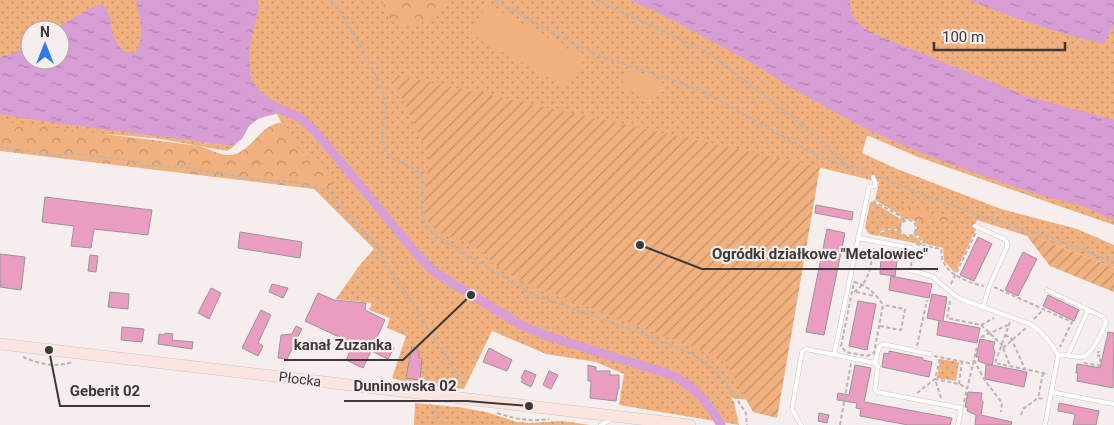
<svg xmlns="http://www.w3.org/2000/svg" width="1114" height="425" viewBox="0 0 1114 425" font-family="Roboto,sans-serif">
<defs>
<pattern id="grass-dots" width="8" height="8" patternUnits="userSpaceOnUse" patternTransform="scale(1.25)"><rect width="8" height="8" fill="#f0b17f"/><path d="M2 2h.1M6 6h.1" fill="none" stroke="#c49169" stroke-width="1.8" stroke-linecap="round"/></pattern>
<pattern id="forest-crowns" width="20" height="18" patternUnits="userSpaceOnUse" patternTransform="scale(1.25)"><rect width="20" height="18" fill="#f0b17f"/><path d="M2 6a3 3 0 1 1 6 0M12 15a3 3 0 1 1 6 0" fill="none" stroke="#c49169"/></pattern>
<pattern id="garden-furrows" width="10" height="10" patternUnits="userSpaceOnUse" patternTransform="scale(1.25)"><rect width="10" height="10" fill="#f0b17f"/><path d="M-1 1l2-2M0 10L10 0M9 11l2-2" fill="none" stroke="#c49169"/></pattern>
<pattern id="water-ripples" width="26" height="14" patternUnits="userSpaceOnUse" patternTransform="scale(1.25)"><rect width="26" height="14" fill="#d79dd5"/><path d="M2 4q2-2 4 0t4 0M15 11q2-2 4 0t4 0" fill="none" stroke="#b081ae"/></pattern>
</defs>
<rect width="100%" height="100%" fill="#f6eded"/>
<path fill="url(#grass-dots)" fill-rule="evenodd" d="M0 0H1114V225L918 157 869 136H867L862 153 897 169 1001 209 1077 229 1114 245V268L1030 235 1027 236 977 220 975 225H973L972 226 976 229 955 273 944 261 943 248 922 243 923 240 915 233 917 227C916 220 910 217 904 220L897 213 875 200 879 182 801 163 759 401 731 398 734 402 739 425 619 405 624 374 596 362 546 354 492 331 464 389C440 387 415 386 392 378L406 336 387 328 390 318 369 310 372 303 336 299 359 266 374 249 314 189 277 114C267 116 255 118 248 127 241 137 238 145 227 151L155 138 0 126ZM30 30H60V60H30Z
M870 202 875 203 899 218 902 221 900 229C891 230 882 226 878 236L869 234 865 228Z
M888 230 900 231 902 234 908 237 914 235 920 241V244L880 236 881 233Z
M940 359 959 362 956 381 937 378Z
M415 403 458 407 486 412 517 422 531 423 562 421 590 425H414Z"/>
<path fill="url(#forest-crowns)" d="M382 0H447L430 20 412 26 398 24 388 17Z
M0 121 200 146C208 149 218 154 227 155 251 156 257 125 283 122 289 129 290 136 294 143 303 156 316 162 328 170L333 187 314 189 0 151Z
M901 206 903 208 911 206 916 210 925 207C931 216 936 219 946 214L949 218 947 222 927 220 917 222 914 219 903 216 897 211Z"/>
<path fill="url(#garden-furrows)" d="M397 75 820 167 777 418 753 412 724 359 521 281 492 262 479 249 465 241 443 235 431 226 425 217 424 204 429 156 394 81Z
M1030 235 1114 268V292L1050 266 1027 236Z"/>
<path fill="#f0b17f" d="M487 4 584 58 567 88 471 34Z
M629 68 662 82 654 101 621 87Z"/>
<path fill="url(#water-ripples)" d="M136 0H257L259 7 249 49 251 80 263 94 277 103V113L259 118 249 126 242 139 231 146C154 134 77 128 0 114V57L12 54 30 43V60H60V30H53L91 8 103 4 109 15 113 36 122 51 135 53C146 38 139 18 136 0Z
M630 0H850C849 17 859 24 872 33L1026 96 1114 120V220L1085 207 1030 192 969 171 919 152 868 130 791 88 756 65 663 15Z
M969 0H1114V24L1104 44C1057 33 1013 18 969 0Z"/>
<g fill="none" stroke-linecap="round" stroke-linejoin="round">
<path stroke="#d79dd5" stroke-width="9" d="M277 108 299 117 314 130 416 253 432 270 447 280 521 325 550 337 672 375C695 387 708 403 721 425"/>
</g>
<path fill="#ea9dc0" stroke="#9b9396" d="M45 197 152 210 148 235 94 229 91 248 71 246 74 226 42 222Z
M816 205 853 212 852 220 815 213Z
M827 229 845 233 824 335 806 332Z
M240 232 302 242 300 258 238 248Z
M978 237 992 244 974 281 960 275Z
M884 252 898 254 895 276 880 274 881 256H883Z
M1023 252 1037 259 1018 296 1005 290Z
M0 254 25 257 21 290 0 287Z
M90 255 98 256 96 272 88 271Z
M891 276 932 284 929 298 889 290Z
M272 284 288 288 283 298 269 292Z
M211 288 221 293 209 319 198 313Z
M110 292 129 294 128 309 108 307Z
M318 293 334 300 366 303 365 310 385 320 376 339 394 348 388 359 371 351 363 368 346 360 354 344 305 321Z
M932 294 947 297 943 321 980 328 977 343 937 335 939 321H941L927 318Z
M1048 295 1079 310 1074 321 1043 306Z
M858 301 876 304 867 350 849 346Z
M261 310 271 315 258 343 263 346 258 356 242 348Z
M296 326 302 329 295 342H293L292 349 287 359 278 358 281 335 292 334Z
M122 327 144 329 142 342 121 340Z
M1108 332 1114 333 1113 388 1077 381 1078 373H1076L1077 364 1100 368Z
M165 333 173 334 172 340 193 342 192 349 158 344 159 334 165 335Z
M980 339 995 342 993 348 995 352 992 365 987 364 1027 372 1024 387 985 379 986 364 978 361 979 357H976Z
M412 346 419 351V358L422 359 420 380 406 378Z
M489 348 512 360 507 371 483 362Z
M889 351 923 358V360L932 362 929 377 882 367 884 353 889 354Z
M588 365 596 367V371H610V375H619V389H618L616 401 590 398 591 381H588Z
M855 365 871 368 864 402 952 418 950 425H908L860 416 861 409 856 408 857 403 837 400 838 393 849 395Z
M525 370 536 375 531 387 521 382 523 379 521 378Z
M549 371 558 375 551 389 543 385Z
M968 392 982 393 981 399 983 402 981 415 1012 422 1011 425H975L976 415 967 411 968 407H965Z
M1059 403 1099 411 1096 425H1073L1075 414 1058 411Z
M819 413 829 415 827 423 818 421Z"/>
<g fill="none" stroke-linecap="round" stroke-linejoin="round">
<defs>
<path id="lane" d="M975 226 1004 239 1007 242V247L989 287 983 308
M858 238 911 248
M910 270 932 276 954 295 963 300 1030 324C1041 331 1053 344 1058 356L1045 425
M1047 290 1103 317 1106 322C1103 331 1091 356 1082 357 1073 358 1066 353 1058 356
M834 355 869 187 875 186V182L873 177
M1068 355 1088 310
M875 363 879 347 883 344 930 354
M1051 392 1114 404
M601 425 610 420
M801 425 792 409 802 352 806 349 875 363 878 366 875 390 877 392 961 408 958 425"/>
<path id="secondary" d="M0 344 690 425"/>
</defs>
<use href="#lane" stroke="#ccc3c3" stroke-width="5"/>
<use href="#secondary" stroke="#ccc3c3" stroke-width="12"/>
<path stroke="#bbb4b4" stroke-width="2" stroke-dasharray="4 2.5" stroke-linecap="butt" d="M331 0C346 18 382 80 385 102 388 118 377 137 386 151 393 163 411 164 421 174 423 189 418 209 425 222 428 228 434 233 438 237L530 293 651 337 694 355 711 367 725 382 746 413 747 425
M495 0 574 44 603 57 701 90 819 157 853 168
M596 0 705 51 791 116 845 163 868 174
M0 147 54 156 69 154H81L134 161 144 166 185 167 207 172 221 173 249 179 294 182 323 189 330 193 340 207 376 243 392 276 405 291 456 372 460 378 461 388
M880 177 966 211 1049 237 1114 262
M873 201 897 214 904 221
M900 228a8 8 0 1 1 16 0a8 8 0 1 1-16 0Z
M914 233 921 240V245
M879 235 886 230H900
M916 244 941 249C942 253 941 258 943 261 949 276 970 283 984 286
M911 266 913 253
M854 282C867 285 876 294 883 305L874 353 867 356 846 352 841 346Z
M951 284 976 232
M994 287 1072 322 1060 347
M854 292C871 280 870 266 874 247
M856 292 875 296
M950 301 947 318 981 325 1002 345 1010 366
M1034 319 1043 310
M1010 322 995 363 1048 374
M981 325 994 318
M880 326 901 330 905 309 884 305
M1005 335 1011 338 1025 369
M981 337 1008 325
M1106 338 1114 340
M917 346 927 300
M1003 348 1026 328
M934 356 974 364
M23 357C38 364 57 368 72 362
M974 360 984 379 1002 403 1001 412
M1084 363 1099 366 1101 356H1098L1099 352H1097
M1043 373 1038 398 1043 399
M959 384 962 362
M917 393 935 379 940 358
M941 398 935 379 959 384 967 388
M964 402 977 347
M430 404 444 425
M497 413C516 419 530 422 549 419
M1021 415 1023 409 1038 398
M840 425 851 363"/>
<use href="#lane" stroke="#fff" stroke-width="4"/>
<use href="#secondary" stroke="#fce5de" stroke-width="11"/>
</g>
<g text-anchor="middle" dominant-baseline="central" stroke-width="4.5" stroke-linejoin="round" paint-order="stroke">
<g font-size="14" fill="#3d3939" stroke="#f6eded">
<text transform="translate(300 379) rotate(7)">Płocka</text>
</g>
</g>
<path fill="none" stroke="#3d3939" stroke-width="2" d="M640 245L702 269H938M471 295L403 360H284M529 406L467 401H344M49 350L60 406H150"/>
<g fill="#3d3939" stroke="#f6eded" stroke-width="2">
<circle cx="640" cy="245" r="5"/>
<circle cx="471" cy="295" r="5"/>
<circle cx="529" cy="406" r="5"/>
<circle cx="49" cy="350" r="5"/>
</g>
<g font-size="15" text-anchor="middle" font-weight="bold" fill="#3d3939" stroke="#f6eded" stroke-width="4.5" stroke-linejoin="round" paint-order="stroke">
<text x="820" y="259">Ogródki działkowe "Metalowiec"</text>
<text x="343" y="350">kanał Zuzanka</text>
<text x="405" y="391">Duninowska 02</text>
<text x="105" y="396">Geberit 02</text>
</g>
<g transform="translate(45 45)"><circle r="24" fill="#f6eded" stroke="#aca5a5"/>
<path d="M0-4L9 19L0 12L-9 19Z" fill="#357be8"/>
<text y="-8" font-size="14" font-weight="bold" text-anchor="middle" fill="#3d3939">N</text>
</g>
<path d="M934 42v8h131v-8" fill="none" stroke="#3d3939" stroke-width="2.5"/>
<text x="942" y="42" font-size="15" fill="#3d3939" stroke="#f6eded" stroke-width="4" paint-order="stroke">100 m</text>
</svg>
